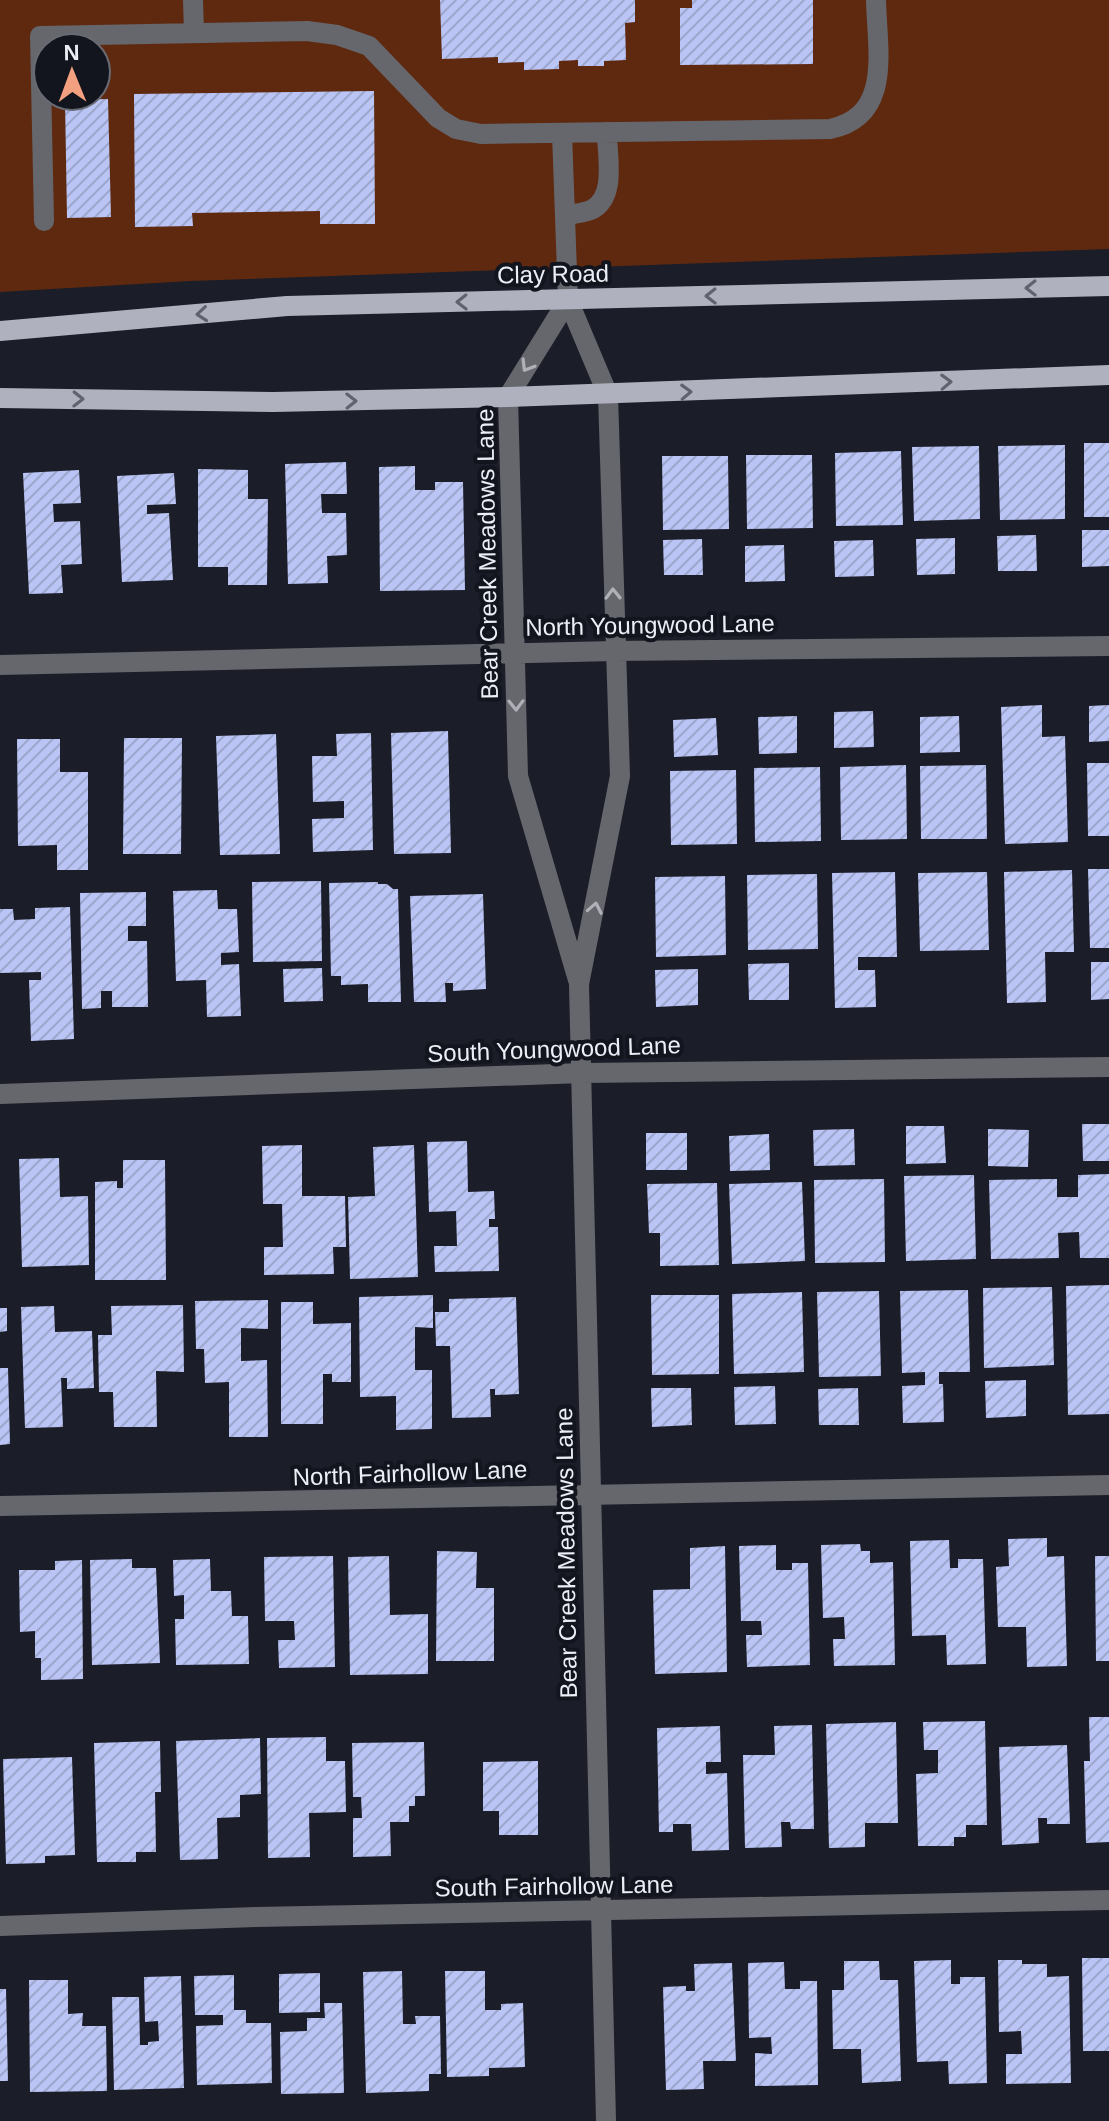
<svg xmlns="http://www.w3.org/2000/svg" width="1109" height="2121" viewBox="0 0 1109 2121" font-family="Helvetica,sans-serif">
<defs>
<pattern id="building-hatch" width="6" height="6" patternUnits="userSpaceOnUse" patternTransform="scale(2)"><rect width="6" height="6" fill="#bac5f6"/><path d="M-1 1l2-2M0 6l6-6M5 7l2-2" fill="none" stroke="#9da6cb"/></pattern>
</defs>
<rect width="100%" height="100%" fill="#1b1d28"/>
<path fill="#5f2910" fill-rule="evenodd" d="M0 0H1109V249L190 281 0 292ZM48 48H96V96H48Z"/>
<path fill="url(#building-hatch)" d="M440 0H635V22L625 23 626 60 604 61V66H578V60L559 61V69L524 70V62L498 63V57L442 59Z
M692 0H813V64L680 65V8H692Z
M374 91 375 224H320V211L192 213 193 226 135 227 134 94Z
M108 99 111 217 67 218 65 100Z
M1084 443H1109V517H1084Z
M1065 445V519L1000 520 998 446Z
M979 446 980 519 914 521 912 447Z
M901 451 903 525 836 526 835 453Z
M746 455H812L813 528 747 529Z
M662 456H728L729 529 663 530Z
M346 462 347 494H321L322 513H346L347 555 327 556 328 583 288 584 285 464Z
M415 466V490H435V482H463L465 590 380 591 379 467Z
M198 469 248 470V499H268L267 585H228V567H198Z
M79 470 81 503 53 504 54 522 80 521 82 564 61 565 63 593 29 594 23 473Z
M174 473 176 504 147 505V514L169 513 173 580 122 582 117 476Z
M1082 530H1109V566L1082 567Z
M1036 535 1037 571H998L997 536Z
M955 538V574L917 575 916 539Z
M702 539 703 575H664L663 540Z
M873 540 874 576 835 577 834 541Z
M784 545 785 581 745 582V546Z
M1042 705V737L1065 736 1068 842 1005 844 1001 707Z
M1109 705V741L1089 742V706Z
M873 711 874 747 834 748V712Z
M797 716V753L759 754 758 717Z
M959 716 960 752 920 753V717Z
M716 718 718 755 674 757 673 720Z
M448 731 451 853 394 854 391 733Z
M371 733 373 850 313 852 312 819 344 818V801L313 802 312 756H337L336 734Z
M276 734 280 854 220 855 216 736Z
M124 738H182L181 854H123Z
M17 739H60V772H88V870H57V845L18 846Z
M1087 763H1109V836H1088Z
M906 765 907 839 841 840 840 767Z
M986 765 987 839H921L920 766Z
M820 767 821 841 755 842 754 768Z
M736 770 737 844 671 845 670 771Z
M1088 869H1109V948H1090Z
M1072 870 1074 952H1045L1046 1002 1007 1003 1004 872Z
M895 872 897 957H858V970H875L876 1007 835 1008 832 873Z
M987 872 989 950 920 951 918 873Z
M817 874 818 949 748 950 747 875Z
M725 876 726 955 656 957 655 877Z
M321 881 322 961 253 962 252 882Z
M378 882V884H387L393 889H398L401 1002H368V984L341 985V976H331L329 883Z
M217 890 218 909H237L239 952 221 953V965L239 964 241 1016 207 1017 206 980 176 981 173 891Z
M146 892V926H128V941H147L148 1007H112V991H101V1008L82 1009 80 893Z
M483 894 486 989 453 991V983H445L446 1002H414L410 896Z
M70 907 74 1039 31 1041 29 980H41V972L0 973V909H13L14 920 35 919V908Z
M1091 962H1109V999L1091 1000Z
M789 963V1000H749L748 964Z
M322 968 323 1001 284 1002 283 969Z
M698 969V1005L656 1007 655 970Z
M1082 1124H1109V1161H1083Z
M906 1126H944L946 1163 906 1164Z
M854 1129 855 1165 814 1166 813 1130Z
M988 1129 1029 1130 1028 1167 988 1166Z
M646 1133H687V1170H646Z
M769 1134 770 1170 730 1171 729 1136Z
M467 1141 468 1192 494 1191 495 1219H489V1227H498L499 1271 435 1272 434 1246H457L456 1211 429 1212 427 1142Z
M302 1145V1196H345L346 1247H333L334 1274 264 1275V1247H283L282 1204H263L262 1146Z
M414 1145 418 1277 350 1279 348 1197 375 1196 373 1147Z
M59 1158 60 1197 88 1196 89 1265 22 1267 19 1159Z
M123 1160H165L166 1280H95V1182L117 1181V1188H123Z
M1109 1174V1258H1080L1079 1232 1058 1233 1059 1258 991 1259 989 1180 1057 1179V1197H1078V1175Z
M974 1175 976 1259 906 1261 904 1176Z
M884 1179 885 1262 815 1263 814 1180Z
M802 1182 805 1261 732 1264 729 1184Z
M717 1183 719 1265 660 1266V1233H649L647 1184Z
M1109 1285V1414L1068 1415 1066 1286Z
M1052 1287 1054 1365 984 1368 983 1288Z
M968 1290 970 1372H939V1384H943L944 1422 903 1423 902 1386 925 1385V1372L902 1373 900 1291Z
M879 1291 881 1376 819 1377 817 1292Z
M802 1292 804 1372 734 1374 732 1294Z
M433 1295V1328L415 1327V1370H432V1429L396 1430V1396L360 1397 359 1297Z
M651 1295H719V1374L652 1375Z
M516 1297 519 1394 495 1395V1389H490L491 1417 452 1418 450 1346H436L435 1312H449V1299Z
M268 1300V1329L241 1328V1361L267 1360 268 1437H229V1382L205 1383 204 1349H196L195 1301Z
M281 1302H313V1324L351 1323V1382H332V1374H323V1424H281Z
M183 1305 184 1372 156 1371 157 1427H114L113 1392H99L98 1335H112L111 1306Z
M54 1306 55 1332 92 1331 94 1388 67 1389V1378H61L63 1427 25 1428 21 1307Z
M0 1308H7V1331L0 1332Z
M0 1368H8L10 1444 0 1445Z
M1026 1380V1416L986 1418 985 1381Z
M775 1386 776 1424 735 1425 734 1387Z
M651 1388H691L692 1425 652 1427Z
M858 1388 859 1425H819L818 1389Z
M1047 1538V1557L1064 1556 1067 1666 1027 1667 1026 1627H998L996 1567 1009 1566 1008 1539Z
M949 1540 950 1568H958V1559H983L986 1664 947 1665 946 1635 912 1636 910 1541Z
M860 1544 861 1551H870V1563L893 1562 895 1665 834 1666 833 1639H845L844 1617 823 1618 821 1545Z
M776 1545V1570H792V1563H808L810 1665 747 1667 746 1635H762L761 1621H741L739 1546Z
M725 1546 727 1672 655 1674 653 1590 690 1589V1548Z
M437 1551 477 1552 476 1588H494V1661H436Z
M333 1556 335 1667 279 1668 278 1640H295L294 1621H265L264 1557Z
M389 1556 390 1615 428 1614V1674L350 1675 348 1557Z
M1095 1556H1109V1661H1096Z
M132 1559V1568H156L160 1663 92 1665 90 1560Z
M210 1559 211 1591H231L232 1616H248L249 1664 176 1665 175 1619H184V1595L174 1596 173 1560Z
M82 1560 83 1679 41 1680V1658H35V1631L20 1632 19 1570H55V1561Z
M1089 1717H1109V1842L1086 1843 1084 1761H1090Z
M985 1721 987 1825H966V1837H954V1846H918L916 1774 938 1773V1750H924L923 1722Z
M896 1722 898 1823H865V1847L829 1848 826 1724Z
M812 1725 814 1829H791L790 1822H781L782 1847 745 1848 743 1755H775L774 1726Z
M720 1726 721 1762H706V1774L727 1773 729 1850 692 1851 691 1824H673V1832H659L657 1728Z
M326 1737V1761H345L346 1812 309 1813 310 1857 268 1858 267 1738Z
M260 1738 261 1794 240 1795V1817L217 1818 218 1859 180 1860 176 1741Z
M160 1741 161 1792H155L156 1852H136V1862H97L94 1743Z
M424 1742 425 1796H415V1806H409V1822H390L391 1856 353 1857V1818H362L361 1797H353L352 1743Z
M1067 1745 1070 1824H1047V1818H1038L1039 1843 1002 1845 999 1747Z
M72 1757 75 1855 45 1856V1863L6 1864 3 1759Z
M538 1761V1835H499V1811H483V1762Z
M1082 1958H1109V2051H1083Z
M951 1960V1984H960V1977H985L987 2083 949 2084 948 2061 917 2062 914 1961Z
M998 1960H1022V1964H1047V1977L1069 1976 1071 2083 1006 2084V2054H1022L1021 2031 999 2032Z
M844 1961H879L880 1980H898L901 2081 862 2083 861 2049H833L832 1990H844Z
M784 1962 785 1989H800V1981H817L818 2085 755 2086V2053L772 2054 771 2037 749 2038 748 1963Z
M732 1963 736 2061H703L704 2089 666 2090 663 1987 686 1986V1991H695L694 1964Z
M402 1971 403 2024H416L415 2016H440L441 2074H429V2091L366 2093 363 1972Z
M445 1971H485V2010H501V2004L523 2003 525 2067 489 2068V2076L447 2077Z
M320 1973V2012L279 2013V1974Z
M234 1975V2010H246V2023H271L272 2083 197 2085 196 2026 223 2025V2015H195L194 1976Z
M181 1976 184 2088 114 2090 112 1997H139L140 2045H148V2042L159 2041 158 2021 145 2022 144 1977Z
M29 1980H68V2014L83 2013 82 2026H106L107 2091 30 2092Z
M0 1989H6L8 2081H0Z
M324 2003H342L344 2093 281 2094 280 2032 307 2031V2018H325Z"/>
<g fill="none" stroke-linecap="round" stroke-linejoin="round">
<path stroke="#66676d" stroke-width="20" d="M193 0 194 33
M562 133 568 300 608 395 620 776 579 984 606 2121
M565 215C573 214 583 213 591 210 617 198 607 156 607 132
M44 221 40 36 307 31 337 35 369 46 438 118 456 129 481 134 830 129C893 116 877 50 876 0
M568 300 508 397 518 776 578 980
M0 665 614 651 1109 646
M0 1094 582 1073 1109 1067
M0 1506 1109 1485
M0 1926 256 1917 1109 1900"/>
<path stroke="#afb2be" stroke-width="20" d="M0 331 287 306 1109 286
M0 398 273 402 508 397 1109 375"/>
</g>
<defs><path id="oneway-chevron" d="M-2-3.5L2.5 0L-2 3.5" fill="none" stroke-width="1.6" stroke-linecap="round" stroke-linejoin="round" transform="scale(2)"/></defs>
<g stroke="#60636e">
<use href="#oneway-chevron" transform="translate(1031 288) rotate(179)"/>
<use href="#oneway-chevron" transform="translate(711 296) rotate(179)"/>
<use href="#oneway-chevron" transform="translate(462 302) rotate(179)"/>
<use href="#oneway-chevron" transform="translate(202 314) rotate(175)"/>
<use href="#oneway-chevron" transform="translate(946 382) rotate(-2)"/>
<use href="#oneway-chevron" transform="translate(686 392) rotate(-2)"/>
<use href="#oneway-chevron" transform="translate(78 399) rotate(1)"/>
<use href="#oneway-chevron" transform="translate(351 401) rotate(-1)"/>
</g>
<g stroke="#b0b1b8">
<use href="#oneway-chevron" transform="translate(527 366) rotate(121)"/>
<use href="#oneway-chevron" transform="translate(613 594) rotate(-91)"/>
<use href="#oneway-chevron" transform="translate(516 705) rotate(89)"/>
<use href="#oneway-chevron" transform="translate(595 908) rotate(-79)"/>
</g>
<g text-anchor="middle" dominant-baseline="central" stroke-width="8" stroke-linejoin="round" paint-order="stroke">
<g font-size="24" fill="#eceef5" stroke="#12141e">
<text transform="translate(553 274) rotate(-1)">Clay Road</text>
<text transform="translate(487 554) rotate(-91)">Bear Creek Meadows Lane</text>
<text transform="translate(650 625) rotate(-1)">North Youngwood Lane</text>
<text transform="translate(554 1049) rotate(-2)">South Youngwood Lane</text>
<text transform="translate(410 1473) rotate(-2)">North Fairhollow Lane</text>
<text transform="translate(566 1553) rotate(-91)">Bear Creek Meadows Lane</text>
<text transform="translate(554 1886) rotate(-1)">South Fairhollow Lane</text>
</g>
</g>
<g transform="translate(72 72) rotate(359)"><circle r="38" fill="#12141e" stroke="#696b74" stroke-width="2"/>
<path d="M0-6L14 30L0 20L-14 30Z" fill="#f2a07f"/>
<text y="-12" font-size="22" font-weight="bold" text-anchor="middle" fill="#eceef5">N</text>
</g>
</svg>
